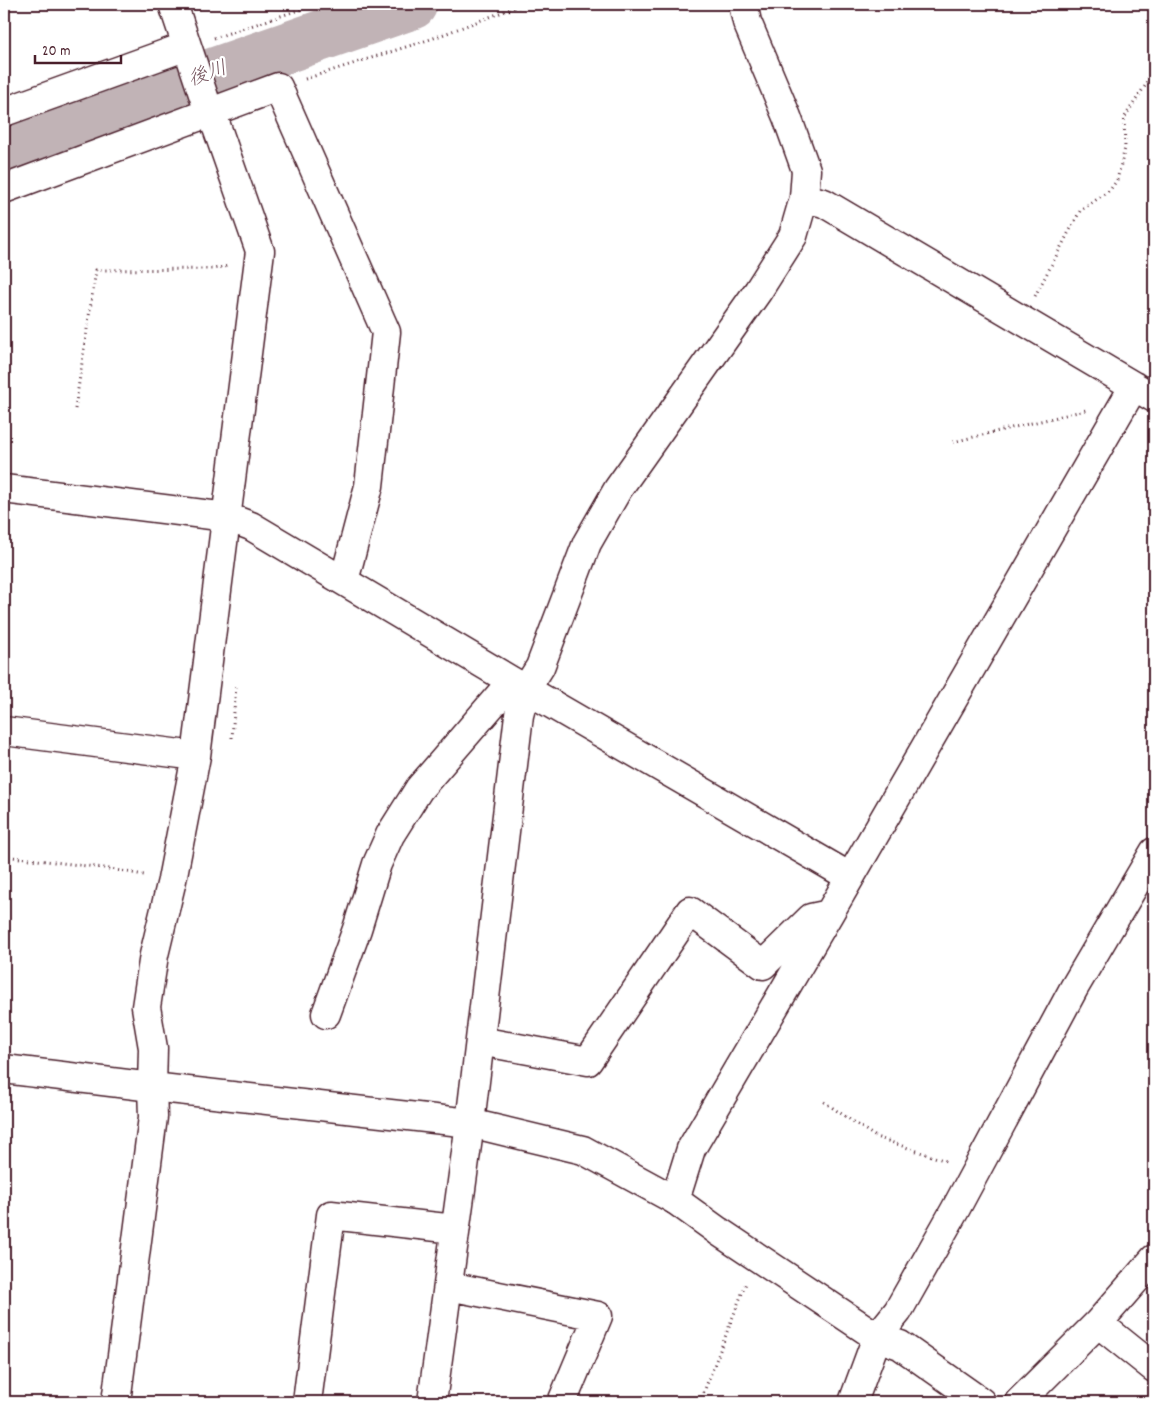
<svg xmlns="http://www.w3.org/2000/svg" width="1158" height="1406" viewBox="0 0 1158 1406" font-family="Dekko,'Klee One',sans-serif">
<rect width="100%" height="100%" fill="#fff"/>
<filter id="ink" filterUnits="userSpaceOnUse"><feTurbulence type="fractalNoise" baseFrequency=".02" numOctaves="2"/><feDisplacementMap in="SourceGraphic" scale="10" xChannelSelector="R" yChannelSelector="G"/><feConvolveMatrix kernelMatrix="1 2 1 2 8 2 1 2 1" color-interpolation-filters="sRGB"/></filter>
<g filter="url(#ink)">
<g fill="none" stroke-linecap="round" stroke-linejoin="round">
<path stroke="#c1b3b6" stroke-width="51" d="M4 146 412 4"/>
<defs>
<path id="minor" d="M4 112 187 46
M4 189 278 87 386 332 369 486 344 581
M804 198 824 203 1154 398
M4 489 227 517 251 526 510 680 850 877
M4 731 196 756
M326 1014 357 929 377 864 390 835 419 789 501 694 510 680
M480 1041 588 1061 690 911 763 965 811 918 825 915
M675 1200 691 1149 829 914 1134 386
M449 1286 598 1316 562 1402
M1098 1323 1154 1368
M116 1402 153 1117 152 1087 153 1048 146 1007 154 955 172 880 196 756 260 251 217 128 209 112 173 4
M307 1402 331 1215 455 1229
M432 1402 470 1123 519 715 526 689 540 667 587 543 618 489 758 291 793 236 804 198 806 170 787 117 747 22 743 4
M981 1402 900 1345 877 1337 898 1311 955 1210 1074 988 1154 852
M1019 1402 1098 1323 1154 1259"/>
<path id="tertiary" d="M4 1069 152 1087 470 1123 583 1150 675 1200 718 1231 877 1337 853 1402"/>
</defs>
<use href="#minor" stroke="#4a1f2b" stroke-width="31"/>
<use href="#tertiary" stroke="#4a1f2b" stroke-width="31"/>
<path stroke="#4a1f2b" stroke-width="3" stroke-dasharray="1 4" stroke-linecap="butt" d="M214 38 317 4
M305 79 431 39 524 4
M1035 296 1080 211 1110 190 1117 180 1125 148 1124 118 1145 86 1154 62
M75 409 96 270 212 269 229 266
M953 442 1086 410
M232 738 236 686
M4 856 104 868 144 875
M824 1102 876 1137 949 1162
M700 1402 746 1283"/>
<use href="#minor" stroke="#fff" stroke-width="28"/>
<use href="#tertiary" stroke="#fff" stroke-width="28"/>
</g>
</g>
<g text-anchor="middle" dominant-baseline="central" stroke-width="4.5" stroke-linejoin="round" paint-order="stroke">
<g font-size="20" font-style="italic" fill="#74535c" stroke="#fff">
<text transform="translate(208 75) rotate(-19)">後川</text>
</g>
</g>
<rect width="1158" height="1406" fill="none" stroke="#fff" stroke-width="20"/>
<rect x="10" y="10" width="1138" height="1386" fill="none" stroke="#4a1f2b" stroke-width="2" filter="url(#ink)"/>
<path d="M35 55v8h86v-8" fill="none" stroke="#4a1f2b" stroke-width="2.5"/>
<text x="42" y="55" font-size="15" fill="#4a1f2b" stroke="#ffffff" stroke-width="4" paint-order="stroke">20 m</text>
</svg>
